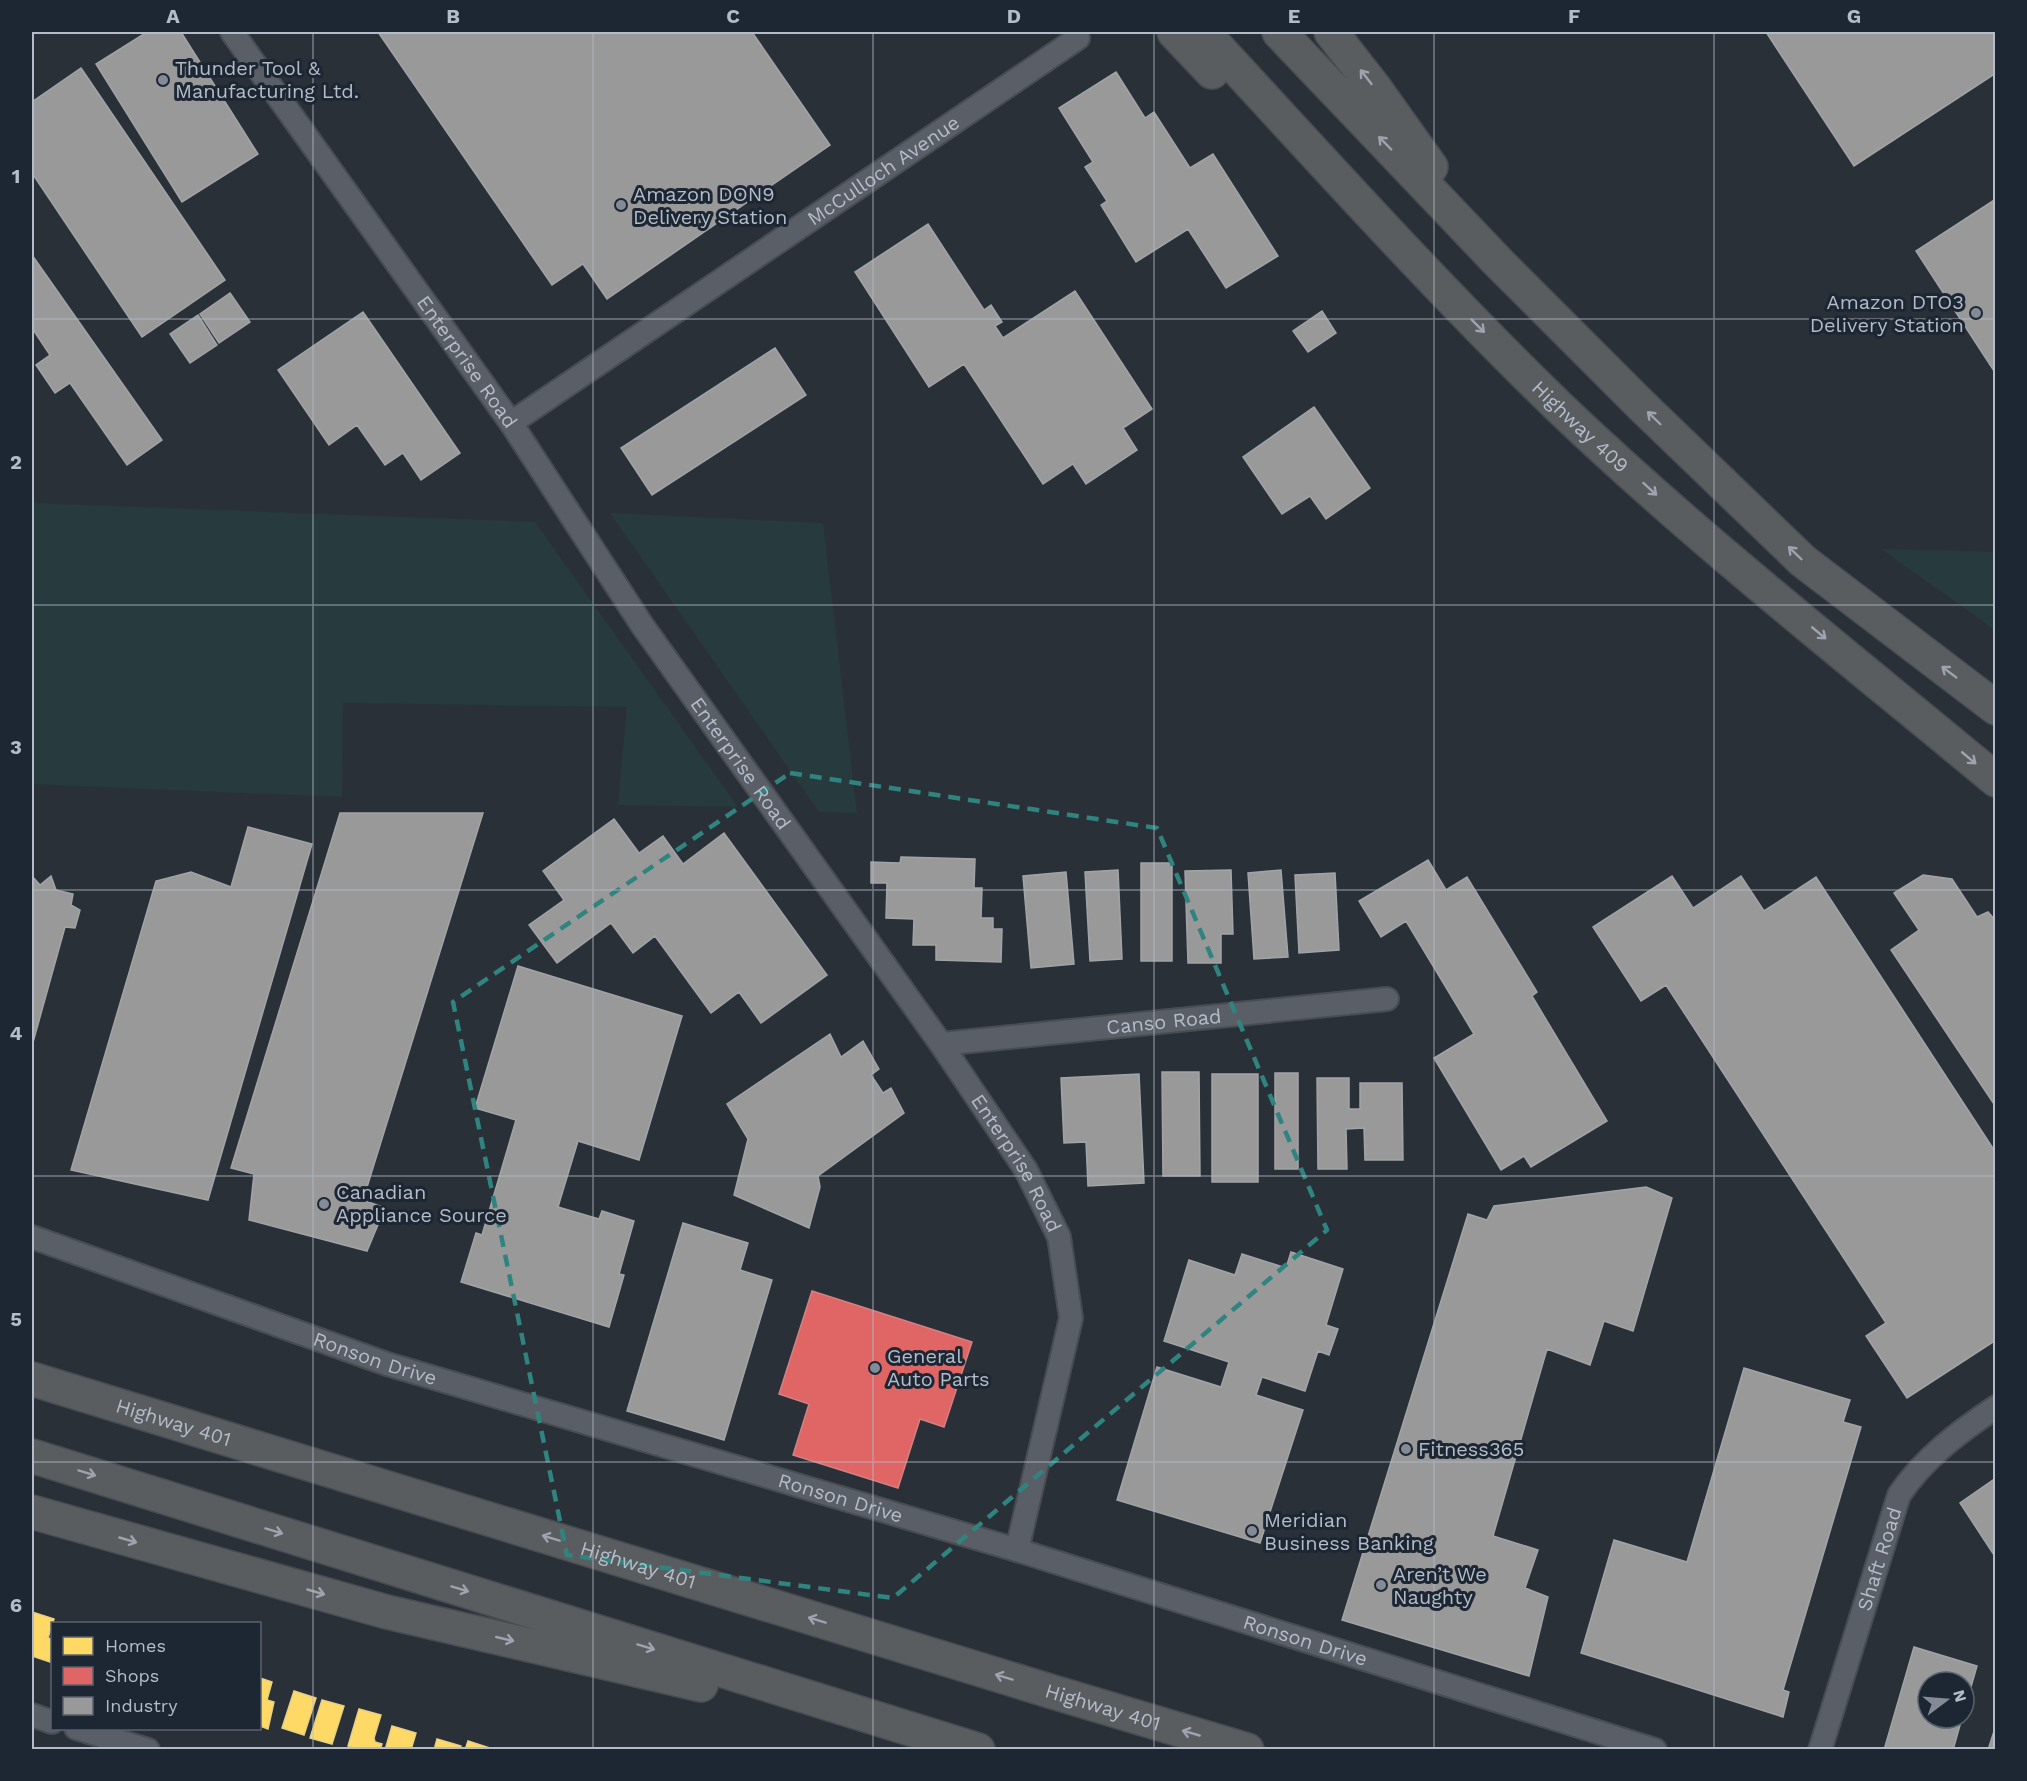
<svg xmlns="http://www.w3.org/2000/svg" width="2027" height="1781" viewBox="0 0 2027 1781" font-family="'Work Sans',sans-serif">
<rect width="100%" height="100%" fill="#2a3038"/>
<path fill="#273a3e" d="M32 503 535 522 738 807 618 805 627 707 343 703 342 797 32 784Z
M610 513 823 523 857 813 819 812Z
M1881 549 1995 552V630Z"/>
<path fill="#ffd966" stroke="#e8d084" stroke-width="1.5" d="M32 1612 54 1619 48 1638 52 1639 50 1662 32 1656Z
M260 1678 272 1682 267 1700 274 1702 268 1729 260 1726Z
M294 1691 316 1698 304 1735 282 1728Z
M322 1700 344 1706 332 1744 310 1738Z
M359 1709 381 1715 374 1738 375 1742 382 1744 380 1750H360L348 1746Z
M392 1726 416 1733 411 1750H385Z
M437 1739 461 1746 460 1750H434Z
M468 1741 490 1748V1750H465Z"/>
<path fill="#e06666" stroke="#d38084" stroke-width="1.5" d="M812 1291 972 1342 944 1427 920 1419 898 1488 793 1455 809 1404 779 1394Z"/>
<path fill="#999" stroke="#a1a4a7" stroke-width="1.5" d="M147 32H181L258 154 182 202 96 64Z
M378 32H752L830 145 607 299 583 264 552 285Z
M1766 32H1996V73L1854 166Z
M81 68 225 280 142 337 32 173V102Z
M1116 72 1145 118 1154 112 1190 168 1213 154 1278 256 1226 288 1188 229 1136 262 1101 205 1107 201 1085 167 1093 162 1059 108Z
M1996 199V374L1916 251Z
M928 224 984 310 991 305 1002 322 995 326 1003 338 1075 291 1152 409 1123 428 1137 450 1086 484 1073 464 1043 484 964 364 929 387 855 272Z
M32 255 162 440 127 465 70 383 55 393 36 365 50 355 32 328Z
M230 293 250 322 219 343 200 314Z
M1322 311 1336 333 1308 352 1293 331Z
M363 312 460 453 421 480 403 453 385 465 357 425 329 445 278 370Z
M198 315 217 345 190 363 170 334Z
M775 348 806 395 652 495 621 448Z
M1314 407 1370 488 1326 519 1310 496 1282 514 1243 457Z
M340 813H483L363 1200 385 1208 367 1251 249 1220 254 1174 231 1168Z
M614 819 639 853 663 836 683 864 724 833 827 975 761 1023 739 992 711 1013 655 936 633 953 611 923 557 963 529 925 564 900 543 871Z
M248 827 312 844 208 1200 71 1170 156 881 191 872 231 887Z
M901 857 975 859 974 888H982L981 918H993V929H1002L1001 962 936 960V945H913L914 919 886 918 887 883H871V862L900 863Z
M1428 860 1446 890 1467 877 1537 992 1532 996 1607 1121 1531 1167 1524 1156 1501 1170 1434 1058 1474 1034 1406 921 1381 937 1359 901Z
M1141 863H1172V961H1141Z
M1118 870 1122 959 1090 961 1085 872Z
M1231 870 1233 934H1221V963H1188L1185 871Z
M1281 870 1288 957 1254 959 1248 873Z
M1066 872 1074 964 1031 968 1023 876Z
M1335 873 1339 950 1299 953 1295 875Z
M1923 875 1952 879 1977 917 1988 912 1996 921V1107L1891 950 1919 930 1894 893Z
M32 876 40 885 51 876 56 890 73 894 71 905 80 910 75 928 65 927 32 1046Z
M1672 876 1693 908 1741 876 1764 911 1816 877 1996 1153V1340L1907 1398 1866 1336 1886 1323 1666 985 1641 1001 1593 927Z
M518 966 682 1016 639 1160 578 1141 558 1207 599 1219 602 1211 634 1221 619 1274 624 1275 609 1327 461 1282 476 1233 482 1235 516 1120 475 1108Z
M830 1034 841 1057 863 1041 879 1069 871 1075 883 1093 891 1088 904 1113 818 1176 820 1187 809 1228 734 1195 748 1139 727 1104Z
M1162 1072H1199L1200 1176H1163Z
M1275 1073H1298V1169H1275Z
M1139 1074 1144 1183 1088 1186 1086 1142 1064 1143 1061 1078Z
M1212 1074H1258V1182H1212Z
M1317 1078H1349V1109H1360V1083H1402L1403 1160H1365L1364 1128 1346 1129 1347 1169H1318Z
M1646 1187 1672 1198 1633 1331 1604 1321 1590 1365 1547 1349 1493 1536 1538 1550 1525 1588 1548 1597 1529 1676 1342 1620 1468 1214 1487 1220 1494 1206Z
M683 1223 748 1243 740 1270 772 1280 724 1440 627 1411Z
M1291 1252 1343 1269 1326 1325 1338 1329 1329 1355 1318 1351 1305 1391 1262 1377 1256 1395 1303 1410 1260 1543 1117 1500 1157 1367 1221 1387 1229 1362 1164 1341 1189 1260 1235 1275 1242 1254 1286 1268Z
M1744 1368 1850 1400 1843 1422 1861 1427 1783 1690 1789 1692 1783 1717 1581 1653 1614 1540 1687 1562Z
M1996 1478V1558L1960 1503Z
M1914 1647 1977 1666 1964 1711V1682H1928V1718H1962L1953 1750H1884Z
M1996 1725V1750H1988Z"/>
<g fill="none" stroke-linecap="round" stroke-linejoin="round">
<defs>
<g id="street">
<path id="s1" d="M232 32 511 423 642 625 941 1044 1026 1170 1059 1237 1071 1318 1017 1550"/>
<path id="s2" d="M511 423 1078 38"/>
<path id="s3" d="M941 1044 1387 999"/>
<path id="s4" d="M32 1237 387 1364 1017 1550 1655 1750"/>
<path d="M32 1715 52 1722"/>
<path d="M76 1728 148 1750"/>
<path id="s5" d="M1820 1750 1899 1495C1924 1458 1959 1432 1996 1407"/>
</g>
<g id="highway">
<path d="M1174 32 1212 72"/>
<path id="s6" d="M1203 32C1320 158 1434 286 1558 406 1696 538 1848 657 1996 780"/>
<path d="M1279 32 1498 262 1641 405 1803 561 1996 708"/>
<path d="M1331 32 1374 87 1431 167"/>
<path id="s7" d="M32 1379 1053 1692 1247 1750"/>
<path d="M32 1456 978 1750"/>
<path d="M32 1512 387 1612 701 1685"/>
</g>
</defs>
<use href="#street" stroke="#484c53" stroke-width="26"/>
<use href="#highway" stroke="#474c53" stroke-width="36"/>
<use href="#street" stroke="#5a5e66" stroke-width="22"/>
<use href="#highway" stroke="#5a5d60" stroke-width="33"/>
</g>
<defs><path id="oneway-shaft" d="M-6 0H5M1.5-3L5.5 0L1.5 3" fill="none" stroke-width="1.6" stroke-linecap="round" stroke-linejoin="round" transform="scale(1.5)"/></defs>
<g stroke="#9ea4af">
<use href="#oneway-shaft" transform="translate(1366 77) rotate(-128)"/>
<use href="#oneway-shaft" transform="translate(1385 143) rotate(-134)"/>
<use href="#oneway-shaft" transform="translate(1478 326) rotate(45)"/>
<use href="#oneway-shaft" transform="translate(1654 418) rotate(-136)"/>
<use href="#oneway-shaft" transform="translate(1650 489) rotate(42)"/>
<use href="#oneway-shaft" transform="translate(1795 553) rotate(-136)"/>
<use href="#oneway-shaft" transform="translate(1819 633) rotate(40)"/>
<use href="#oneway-shaft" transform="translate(1949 672) rotate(-143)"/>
<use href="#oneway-shaft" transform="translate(1969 758) rotate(40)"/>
<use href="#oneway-shaft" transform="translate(87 1473) rotate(17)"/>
<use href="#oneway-shaft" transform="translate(274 1531) rotate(17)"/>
<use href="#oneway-shaft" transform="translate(551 1538) rotate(-163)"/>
<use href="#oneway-shaft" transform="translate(128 1540) rotate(16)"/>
<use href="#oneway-shaft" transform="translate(460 1589) rotate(17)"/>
<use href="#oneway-shaft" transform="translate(316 1592) rotate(16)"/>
<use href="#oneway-shaft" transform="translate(817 1620) rotate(-163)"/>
<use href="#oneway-shaft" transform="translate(505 1639) rotate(13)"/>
<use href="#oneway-shaft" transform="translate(646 1647) rotate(17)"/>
<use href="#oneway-shaft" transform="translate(1004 1677) rotate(-163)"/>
<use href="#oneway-shaft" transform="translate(1191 1733) rotate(-164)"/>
</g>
<path fill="none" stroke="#308480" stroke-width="4.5" stroke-dasharray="12 8" stroke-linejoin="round" d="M790 773 1157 828 1327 1230 893 1598 567 1555 453 1002Z"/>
<path fill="none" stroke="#b4bcc9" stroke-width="1.5" stroke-opacity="0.55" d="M313 32V1750M593 32V1750M873 32V1750M1154 32V1750M1434 32V1750M1714 32V1750M32 319H1996M32 605H1996M32 890H1996M32 1176H1996M32 1462H1996"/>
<g fill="#848b96" stroke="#1d2633" stroke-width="2">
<circle cx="163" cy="80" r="6"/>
<circle cx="621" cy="205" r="6"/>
<circle cx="1976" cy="313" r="6"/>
<circle cx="324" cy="1204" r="6"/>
<circle cx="875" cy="1368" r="6"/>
<circle cx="1406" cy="1449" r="6"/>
<circle cx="1252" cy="1531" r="6"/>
<circle cx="1381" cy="1585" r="6"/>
</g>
<g text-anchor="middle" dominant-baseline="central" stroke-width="6" stroke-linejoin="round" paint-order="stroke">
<g font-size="20" fill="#b4bcc9" stroke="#1d2633" text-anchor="start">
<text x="175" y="68">Thunder Tool &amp;<tspan x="175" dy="23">Manufacturing Ltd.</tspan></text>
<text x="633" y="194">Amazon DON9<tspan x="633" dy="23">Delivery Station</tspan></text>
<text x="1964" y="302" text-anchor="end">Amazon DTO3<tspan x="1964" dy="23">Delivery Station</tspan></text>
<text x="336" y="1192">Canadian<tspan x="336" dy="23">Appliance Source</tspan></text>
<text x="887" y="1356">General<tspan x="887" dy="23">Auto Parts</tspan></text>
<text x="1418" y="1449">Fitness365</text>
<text x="1264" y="1520">Meridian<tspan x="1264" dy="23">Business Banking</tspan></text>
<text x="1393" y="1574">Aren’t We<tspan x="1393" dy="23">Naughty</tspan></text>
</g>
<g font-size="20" fill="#b4bcc9" stroke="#1d2633">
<text stroke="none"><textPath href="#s2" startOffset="450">McCulloch Avenue</textPath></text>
<text stroke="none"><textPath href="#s1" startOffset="405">Enterprise Road</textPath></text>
<text stroke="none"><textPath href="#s6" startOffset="546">Highway 409</textPath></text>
<text stroke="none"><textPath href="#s1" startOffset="891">Enterprise Road</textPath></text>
<text stroke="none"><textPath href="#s3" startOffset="224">Canso Road</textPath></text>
<text stroke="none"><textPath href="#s1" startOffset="1377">Enterprise Road</textPath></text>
<text stroke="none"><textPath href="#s4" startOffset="364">Ronson Drive</textPath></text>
<text stroke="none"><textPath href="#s7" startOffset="148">Highway 401</textPath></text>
<text stroke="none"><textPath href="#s4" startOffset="850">Ronson Drive</textPath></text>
<text stroke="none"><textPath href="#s5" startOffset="200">Shaft Road</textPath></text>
<text stroke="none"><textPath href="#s7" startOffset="634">Highway 401</textPath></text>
<text stroke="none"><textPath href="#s4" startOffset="1336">Ronson Drive</textPath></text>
<text stroke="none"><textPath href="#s7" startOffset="1120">Highway 401</textPath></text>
</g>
</g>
<rect width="2027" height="1781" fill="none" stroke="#1d2633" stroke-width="66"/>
<rect x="51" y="1622" width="210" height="108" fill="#1d2633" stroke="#59626f" stroke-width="1.5"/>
<rect x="63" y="1637" width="30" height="18" fill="#ffd966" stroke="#59626f" stroke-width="1.5"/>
<text x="105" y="1652" font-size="18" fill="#b4bcc9">Homes</text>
<rect x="63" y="1667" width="30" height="18" fill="#e06666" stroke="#59626f" stroke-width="1.5"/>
<text x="105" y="1682" font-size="18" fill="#b4bcc9">Shops</text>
<rect x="63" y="1697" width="30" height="18" fill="#999999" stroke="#59626f" stroke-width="1.5"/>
<text x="105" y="1712" font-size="18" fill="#b4bcc9">Industry</text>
<g transform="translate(1946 1700) rotate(74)"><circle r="28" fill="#1d2633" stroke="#59626f" stroke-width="1.5"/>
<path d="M0-4.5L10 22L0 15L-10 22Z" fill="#848b96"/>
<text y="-9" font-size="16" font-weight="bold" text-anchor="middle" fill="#b4bcc9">N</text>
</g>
<rect x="33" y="33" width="1961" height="1715" fill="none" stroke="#b4bcc9" stroke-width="2"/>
<g font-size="20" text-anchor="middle" font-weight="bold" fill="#b4bcc9">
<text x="173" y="23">A</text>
<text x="453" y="23">B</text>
<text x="733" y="23">C</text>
<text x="1014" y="23">D</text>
<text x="1294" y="23">E</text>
<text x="1574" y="23">F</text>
<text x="1854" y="23">G</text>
<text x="16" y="183">1</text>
<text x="16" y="469">2</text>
<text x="16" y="754">3</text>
<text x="16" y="1040">4</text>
<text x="16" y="1326">5</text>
<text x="16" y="1612">6</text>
</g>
</svg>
